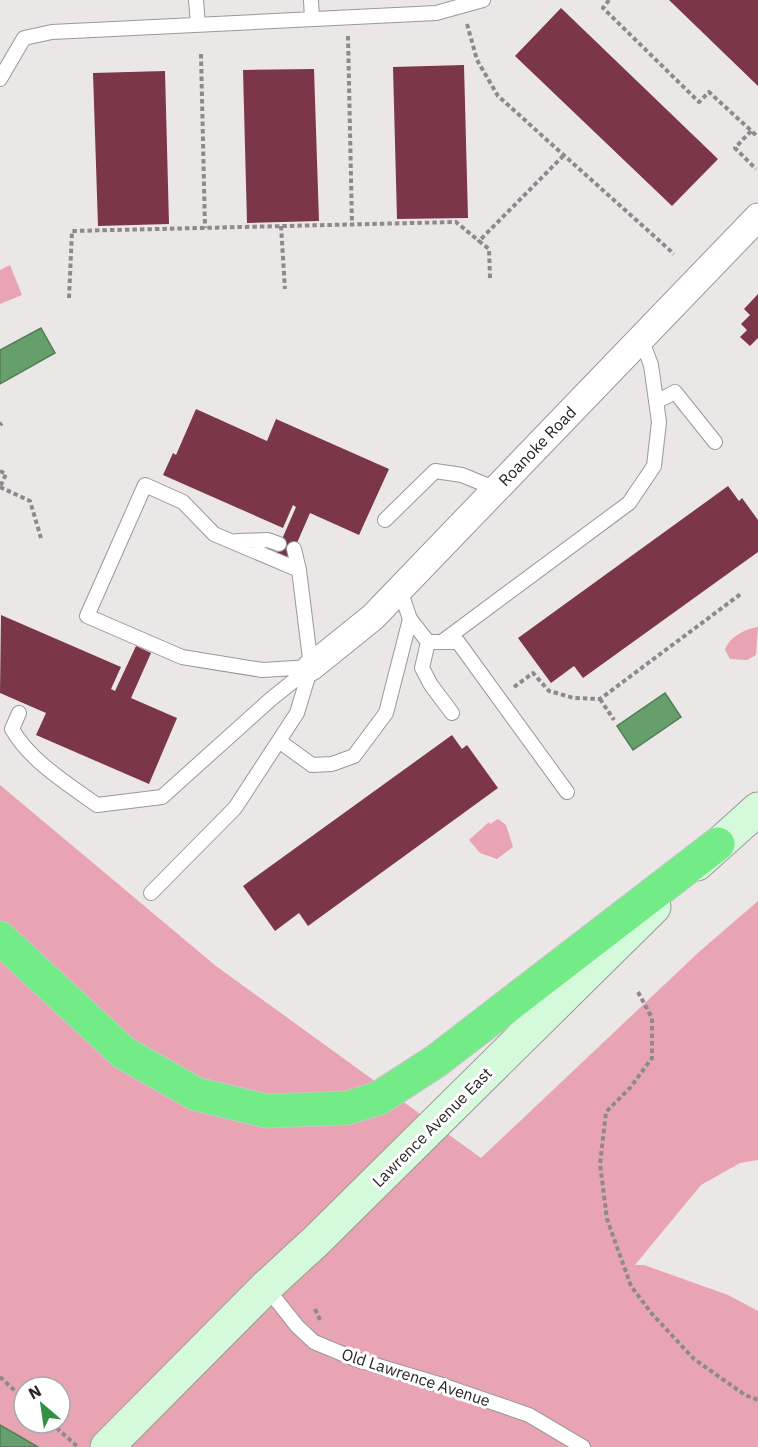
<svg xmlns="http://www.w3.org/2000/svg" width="758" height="1447" viewBox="0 0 758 1447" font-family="'IBM Plex Sans',sans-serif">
<rect width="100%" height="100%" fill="#ece7e7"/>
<path fill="#e9a4b3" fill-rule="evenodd" d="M10 265 22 295 0 304V270Z
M758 627 756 655 747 660 730 659 725 650C729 637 745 629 758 627Z
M0 785 216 966 481 1158 700 951 758 901V1160L740 1163 701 1185 635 1265H644L728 1295 758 1311V1447H0ZM24 1387H60V1423H24Z
M498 819 506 825 513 847 497 859 480 853 469 840 489 822 490 824Z"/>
<path fill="#65a06c" stroke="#527b57" stroke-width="1.5" d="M41 328 55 353 0 384V350Z
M665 693 681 717 633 750 617 726Z
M0 1425 38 1447H0Z"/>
<path fill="#7b3648" d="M669 0H758V86Z
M561 8 718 159 672 206 515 56Z
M464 65 468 218 397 219 393 67Z
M314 69 319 221 247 223 243 70Z
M165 71 169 224 98 226 93 73Z
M758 294V338L750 346 740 337 747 330 741 324 750 315 744 309Z
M196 409 267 441 276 419 389 469 359 535 310 513 290 559 276 553 296 507 293 505 283 528 163 475 173 453 176 455Z
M728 486 739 501 742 498 758 520V552L583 678 574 666 551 683 518 638Z
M1 615 121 667 111 689 115 691 136 646 151 653 131 698 177 718 149 784 36 735 46 713 0 693Z
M452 735 462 749 467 745 498 788 308 926 299 913 275 931 243 886Z"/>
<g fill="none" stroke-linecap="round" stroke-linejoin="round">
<defs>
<path id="lane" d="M196 0 198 25
M311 0 312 19
M0 79 24 38 52 32 436 13 483 0
M656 402 675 392 715 442
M385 520 435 471 462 475 496 489
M237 541 268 540 279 544
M294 549 299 570
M410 619 428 642H458L567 792
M443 641 629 503 654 466 659 422 651 365 641 338
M428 642 422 668 431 685 452 713
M19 713 12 729C29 760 69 785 97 805L162 797 271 699 311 667
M279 741 312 765 332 764 354 756 386 713 410 619 400 590
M151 893 235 808 297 713 311 667 299 570 214 534 183 502 145 485 87 616 182 657 262 670 311 667
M266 1287 297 1326 314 1342 355 1359 442 1385 529 1415 583 1447"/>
<path id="street" d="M311 667 373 617 758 217"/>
<path id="secondary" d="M697 864 758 809
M107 1447 266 1287 316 1241 654 907"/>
<path id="highway" d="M0 938 124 1053 196 1094 266 1111 347 1108 379 1098 436 1061 718 844"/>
</defs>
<use href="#lane" stroke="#9c9798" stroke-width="16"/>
<use href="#street" stroke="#9c9798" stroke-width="29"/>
<use href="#secondary" stroke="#9c9798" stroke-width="35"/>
<use href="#highway" stroke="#c7c6c7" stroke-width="35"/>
<path stroke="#8e8a8b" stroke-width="4" stroke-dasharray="4.5 3" stroke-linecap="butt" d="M609 0 603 8 699 102 709 92 758 137
M467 24 477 60 498 96 674 254
M348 36 352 225
M201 54 205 228
M751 131 735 148 756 169
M281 226 285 289
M490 278 489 249 479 241 565 154
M69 298 72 231 456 222 479 241
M0 425 2 423
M0 471 6 474 0 487
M0 487 30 501 41 538
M514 687 533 673 549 691 574 698 600 699 742 593
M600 699 614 720
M638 992 652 1018V1058L630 1088 606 1112 600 1164 607 1219 631 1286 652 1314 694 1359 745 1395 758 1400
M315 1309 321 1322
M0 1377 24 1399
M51 1423 78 1447"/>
<use href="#lane" stroke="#fff" stroke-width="14"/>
<use href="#street" stroke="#fff" stroke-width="27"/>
<use href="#secondary" stroke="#d5f9db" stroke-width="33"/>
<use href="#highway" stroke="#73ec87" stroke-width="33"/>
</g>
<g text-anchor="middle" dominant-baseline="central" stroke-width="6" stroke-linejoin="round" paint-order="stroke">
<g font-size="16" fill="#272526" stroke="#fff">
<text transform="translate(537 446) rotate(-46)">Roanoke Road</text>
<text transform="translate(432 1127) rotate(-45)">Lawrence Avenue East</text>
<text transform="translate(416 1377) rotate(18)">Old Lawrence Avenue</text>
</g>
</g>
<g transform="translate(42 1405) rotate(331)"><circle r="28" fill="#ffffff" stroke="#a9a8a8" stroke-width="1.5"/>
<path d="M0-4.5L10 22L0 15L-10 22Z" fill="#309044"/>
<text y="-9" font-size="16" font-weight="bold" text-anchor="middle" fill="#272526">N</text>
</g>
</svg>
